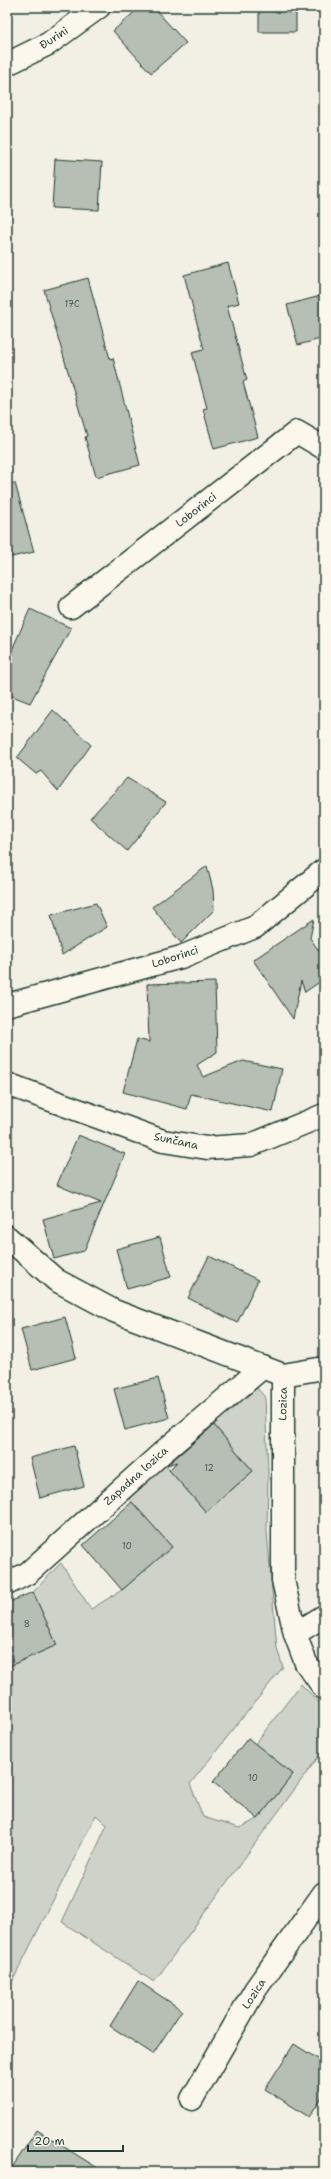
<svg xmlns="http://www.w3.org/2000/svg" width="331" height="2179" viewBox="0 0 331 2179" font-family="'Shantell Sans',sans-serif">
<rect width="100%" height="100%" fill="#f2f0e5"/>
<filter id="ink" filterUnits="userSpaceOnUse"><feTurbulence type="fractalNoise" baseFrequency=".025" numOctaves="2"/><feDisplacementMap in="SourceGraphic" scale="8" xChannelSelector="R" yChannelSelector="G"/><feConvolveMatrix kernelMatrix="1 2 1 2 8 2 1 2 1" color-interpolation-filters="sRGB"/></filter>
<g filter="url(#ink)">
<path fill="#cfd2c8" stroke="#77887e" d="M256 1387 265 1397 268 1472 267 1531 277 1649 283 1667 190 1784 203 1817 239 1828 258 1819 293 1774 255 1744 301 1684 324 1708V1749L154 1982 62 1922 107 1825 96 1815 8 1990 7 1667 56 1645 33 1592 61 1563 91 1609 122 1590 171 1547 128 1498 165 1465 206 1512 253 1471 212 1424Z"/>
<path fill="#b7beb3" stroke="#1f3d34" d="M140 7H153L186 43 151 73 113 31Z
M259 7H296V32H259Z
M55 159 102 162 99 210 52 208Z
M228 263 239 303 227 306 247 380 243 382 258 437 214 449 203 409 207 408 192 352 204 349 184 275Z
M88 278 110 359 113 358 140 465 96 477 85 437 87 436 44 290Z
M324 295V338L298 345 287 305Z
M15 483 34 552 7 558V484Z
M30 609 71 628 30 703 7 694V661Z
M53 710 91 745 58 791 41 771 36 774 17 758Z
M127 778 166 802 127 851 90 818Z
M207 866 213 890 214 910 181 943 152 907Z
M96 903 107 927 62 955 51 915Z
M314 919 310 938 324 958V979L305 992 301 981 293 1019 253 960Z
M215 982 217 1052 197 1065 203 1077 243 1061 282 1069 273 1112 191 1094 187 1109 123 1092 137 1039 149 1042 147 984Z
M78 1135 125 1154 84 1251 54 1259 43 1219 101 1203 57 1185Z
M160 1237 171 1277 127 1289 116 1249Z
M209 1256 258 1280 237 1323 188 1298Z
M65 1317 76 1358 32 1370 21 1329Z
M158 1378 169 1418 125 1430 114 1389Z
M214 1425 253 1471 206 1512 169 1470 177 1462 167 1465Z
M74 1446 84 1486 40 1498 30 1458Z
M132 1502 172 1547 122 1590 83 1545Z
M33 1592 57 1645 7 1667V1603Z
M248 1738 293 1774 258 1819 213 1782Z
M138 1981 182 2010 153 2054 110 2026Z
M294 2044 324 2063V2094L309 2117 265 2089Z
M37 2130 104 2172H9Z"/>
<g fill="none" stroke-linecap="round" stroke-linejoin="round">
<defs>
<path id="minor" d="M7 64 48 44 99 7
M71 607 297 432 324 448
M7 1005 181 957 255 927 324 870
M7 1084 163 1141 207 1148 251 1145 324 1115
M7 1237 56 1280 114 1311 283 1375V1580L295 1634 306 1663 324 1688
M283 1375 324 1368
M7 1584 28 1573 163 1452 263 1367
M295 1634 324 1616
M192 2099 255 1990 324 1893"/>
</defs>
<use href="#minor" stroke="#1f3d34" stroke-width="25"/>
<use href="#minor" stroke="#fbf7ec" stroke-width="22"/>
</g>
</g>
<g text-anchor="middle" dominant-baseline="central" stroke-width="3" stroke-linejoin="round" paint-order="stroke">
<g font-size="9" fill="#455d54">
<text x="72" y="304">17C</text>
<text x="209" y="1468">12</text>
<text x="127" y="1546">10</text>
<text x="27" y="1624">8</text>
<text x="253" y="1778">10</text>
</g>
<g font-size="11" fill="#1f3d34" stroke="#fbf7ec">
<text transform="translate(54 38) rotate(-33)">Đurini</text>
<text transform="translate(196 510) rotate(-38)">Loborinci</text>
<text transform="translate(175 957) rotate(-18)">Loborinci</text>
<text transform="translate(176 1141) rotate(12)">Sunčana</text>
<text transform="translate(283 1404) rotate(-89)">Lozica</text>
<text transform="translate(136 1476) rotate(-42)">Zapadna lozica</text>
<text transform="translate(254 1994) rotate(-58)">Lozica</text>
</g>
</g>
<rect width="331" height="2179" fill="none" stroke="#fbf7ec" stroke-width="24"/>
<rect x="12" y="12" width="307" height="2155" fill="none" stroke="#1f3d34" stroke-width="1.5" filter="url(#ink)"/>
<path d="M28 2145v6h95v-6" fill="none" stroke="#1f3d34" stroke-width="2"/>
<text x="34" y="2145" font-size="12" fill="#1f3d34" stroke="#fbf7ec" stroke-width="3" paint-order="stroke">20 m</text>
</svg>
